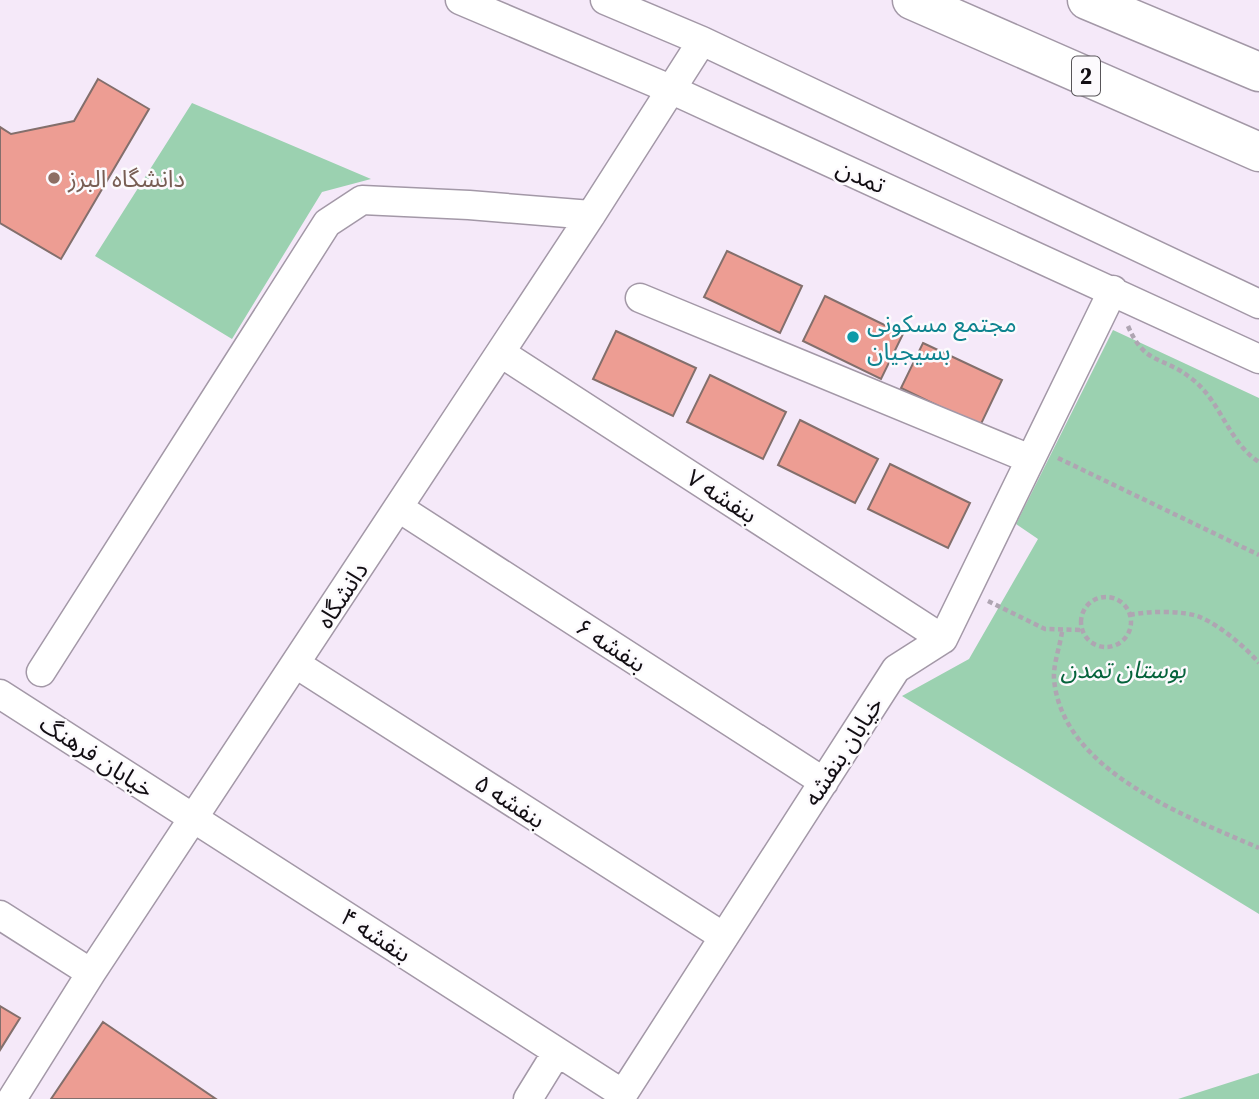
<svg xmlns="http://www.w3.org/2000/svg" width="1259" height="1099" viewBox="0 0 1259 1099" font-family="'Source Serif 4','Noto Sans Arabic',serif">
<rect width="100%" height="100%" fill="#f5e9f9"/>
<path fill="#9bd1b0" d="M192 103 371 179 322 192 232 339 95 256Z
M1113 330 1259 398V914L902 696 969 659 1038 539 1016 524Z
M1259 1073V1099H1178Z"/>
<path fill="#ed9d93" stroke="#836f6c" stroke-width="2" d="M98 79 149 109 61 259 0 223V127L11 134 74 121Z
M727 251 802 286 780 333 704 297Z
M825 296 903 334 881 379 803 341Z
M616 331 696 368 673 416 593 379Z
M923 343 1002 380 980 426 901 388Z
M710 375 786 412 763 459 687 422Z
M800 420 878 459 855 503 778 465Z
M890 464 970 503 948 548 868 509Z
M0 1006 20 1018 0 1050Z
M103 1022 216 1099H51Z"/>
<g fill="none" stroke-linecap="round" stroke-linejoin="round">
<defs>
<path id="minor" d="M460 0 670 89 1259 359
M605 0 702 41 1259 304
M640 298 1030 459
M501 353 943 639
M399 508 824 782
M296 664 724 937
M41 672 327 223 362 200 469 205 591 215
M0 694 623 1094 896 669 943 639 1113 290
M0 915 91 973
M12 1099 91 973 591 215 702 41
M528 1099 557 1052"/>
<path id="highway" d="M912 0 1259 152
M1087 0 1259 72"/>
</defs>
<use href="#minor" stroke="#a398a7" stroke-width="31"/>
<use href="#highway" stroke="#a398a7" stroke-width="41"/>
<path stroke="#afa5b2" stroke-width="4.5" stroke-dasharray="5 3.5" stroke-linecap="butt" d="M1128 326C1145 366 1162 355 1192 379 1221 401 1228 442 1259 462
M1058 458 1259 555
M1081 622a25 25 0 1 1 50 0a25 25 0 1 1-50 0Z
M988 601 1045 629 1082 630
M1130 615C1147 611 1186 610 1202 618 1222 627 1245 647 1259 663
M1062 632C1060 646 1053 665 1054 679 1062 771 1186 816 1259 848"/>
<use href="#minor" stroke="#fff" stroke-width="28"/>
<use href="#highway" stroke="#fff" stroke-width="38"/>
</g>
<circle fill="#8d6e63" stroke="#fcfafd" stroke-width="2.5" cx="54" cy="178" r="7"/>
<circle fill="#0f9aa8" stroke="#fcfafd" stroke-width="2.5" cx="853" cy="337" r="7"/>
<g text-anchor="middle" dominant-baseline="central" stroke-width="5" stroke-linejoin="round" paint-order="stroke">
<rect fill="#fcfafd" stroke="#585559" stroke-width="2" x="1072" y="56.5" width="28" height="39" rx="5"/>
<g font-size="23" font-weight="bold" fill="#120e13">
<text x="1086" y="76">2</text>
</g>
<g font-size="24" fill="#120e13" stroke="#fcfafd">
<text transform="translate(861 176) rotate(24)">تمدن</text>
<text transform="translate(722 496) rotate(33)">بنفشه ۷</text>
<text transform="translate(342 595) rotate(-57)">دانشگاه</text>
<text transform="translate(611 645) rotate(33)">بنفشه ۶</text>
<text transform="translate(843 751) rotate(-57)">خیابان بنفشه</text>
<text transform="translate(97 756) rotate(33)">خیابان فرهنگ</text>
<text transform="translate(510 801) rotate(33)">بنفشه ۵</text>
<text transform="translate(376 935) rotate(33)">بنفشه ۴</text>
</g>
<g font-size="24" fill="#785e54" stroke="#fcfafd" text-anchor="start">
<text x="68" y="178">دانشگاه البرز</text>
</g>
<g font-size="24" fill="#0d838f" stroke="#fcfafd" text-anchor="start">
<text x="867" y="323">مجتمع مسکونی<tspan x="867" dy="28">بسیجیان</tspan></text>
</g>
<g font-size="24" font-style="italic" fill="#05633b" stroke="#fcfafd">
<text x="1123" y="669">بوستان تمدن</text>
</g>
</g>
</svg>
